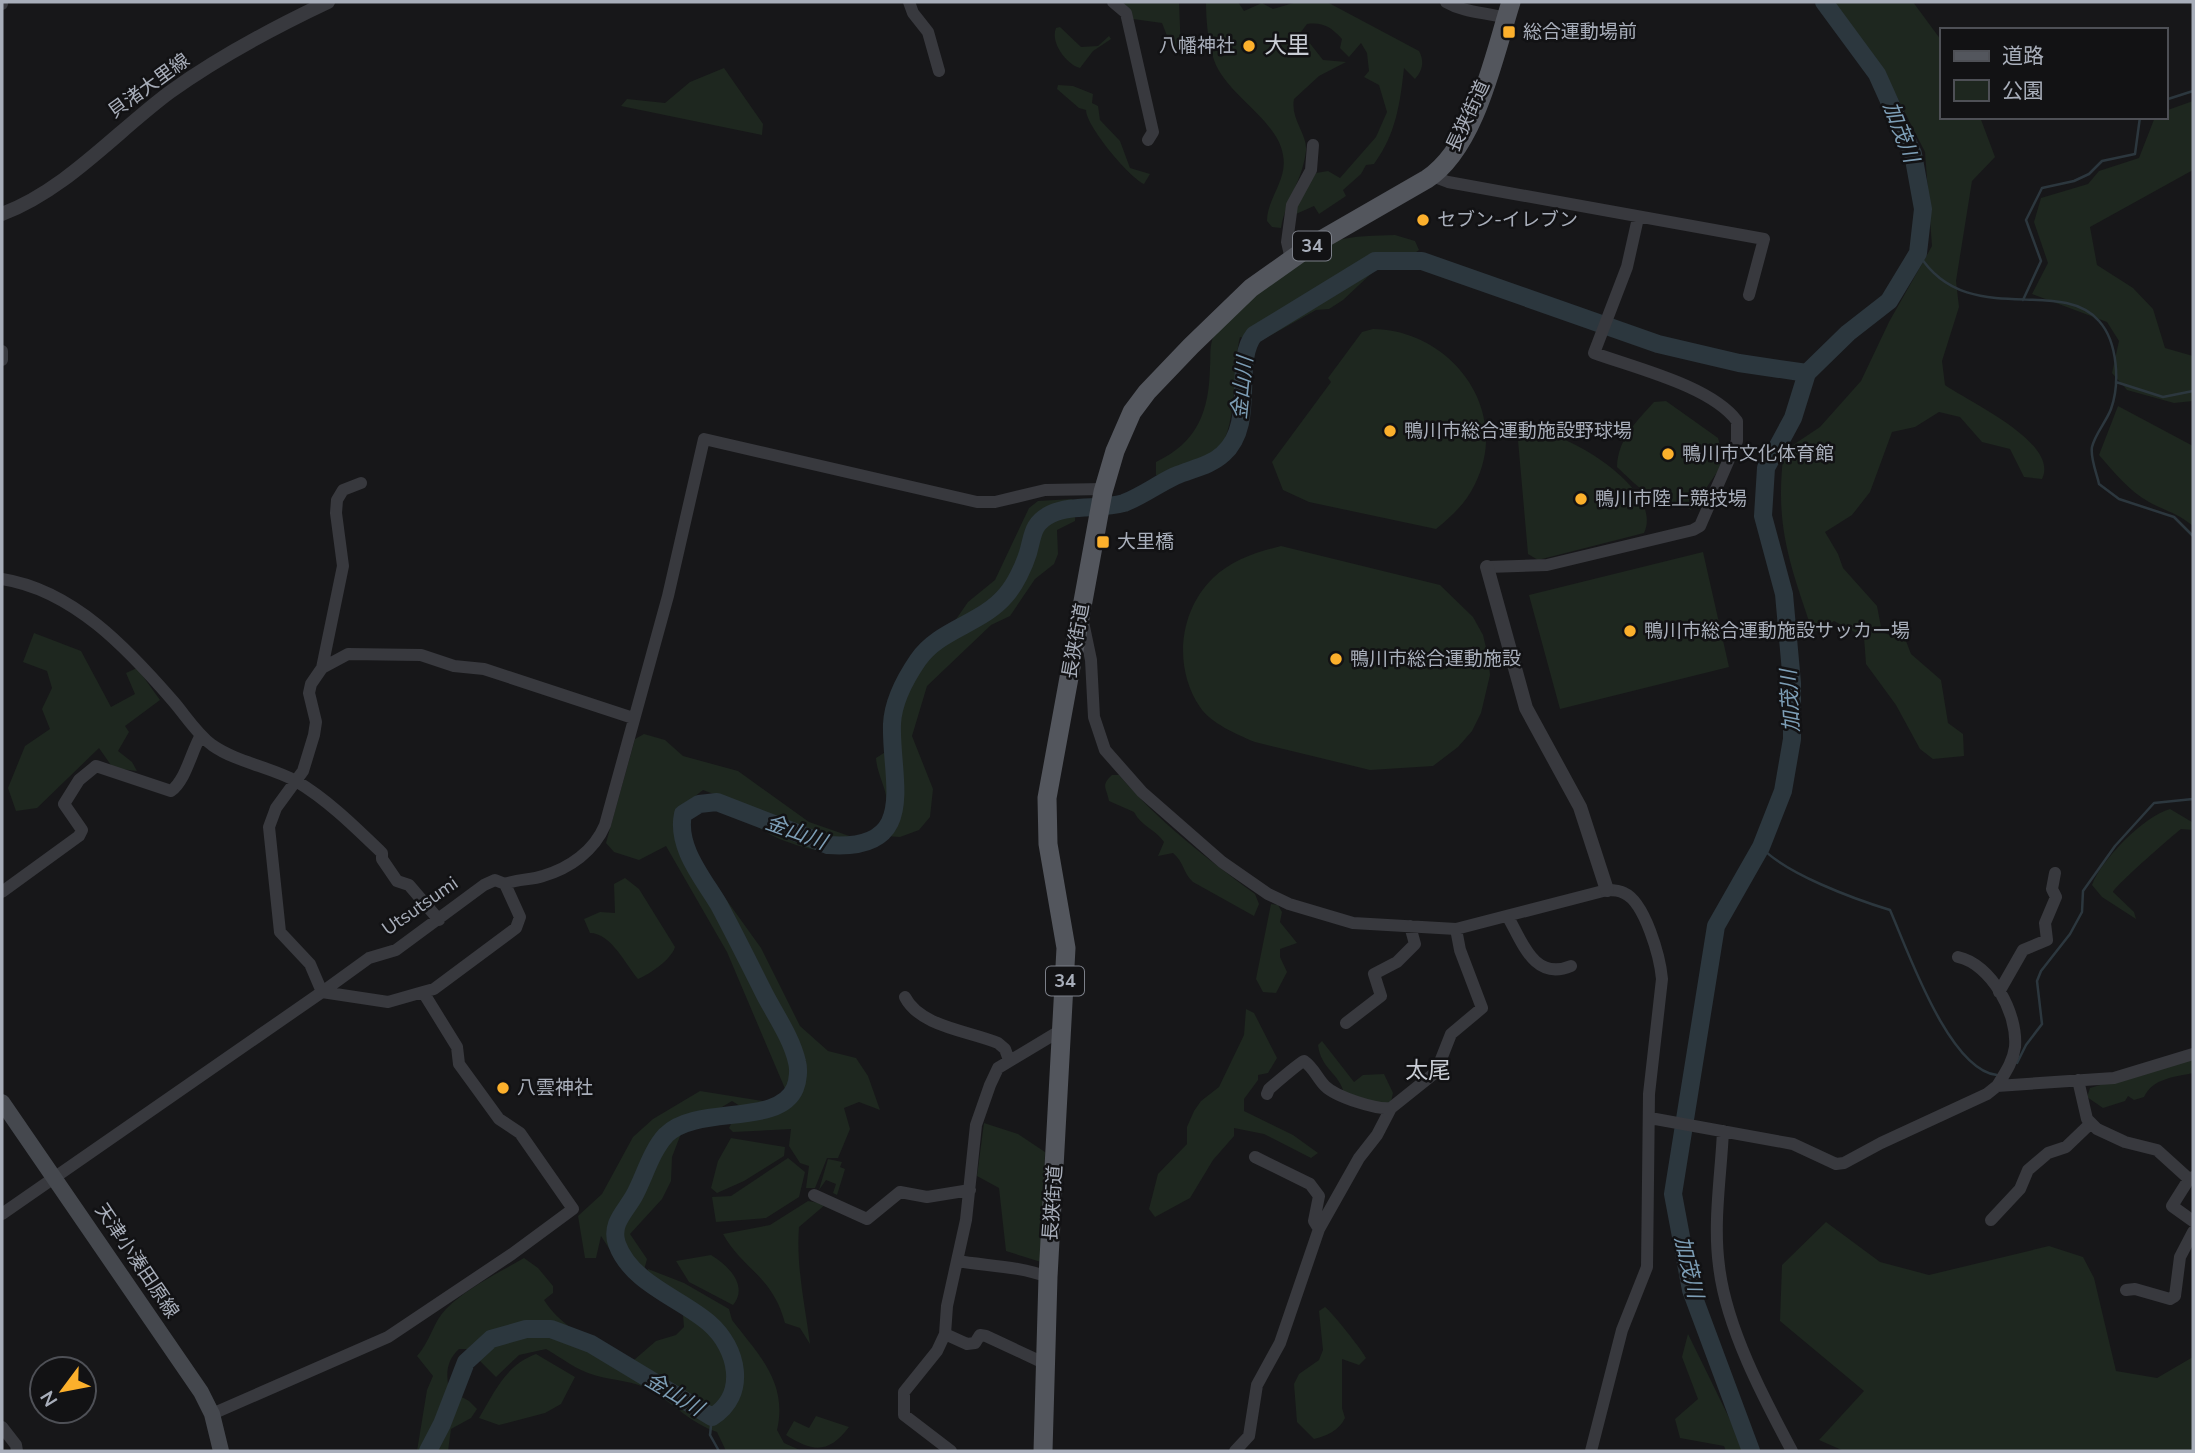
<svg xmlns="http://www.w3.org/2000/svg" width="2195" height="1453" viewBox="0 0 2195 1453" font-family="'Nunito Sans','Noto Sans JP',sans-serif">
<rect width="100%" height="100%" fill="#171719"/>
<path fill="#1e271f" d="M1123 2H1179L1181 52 1171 46 1162 23 1133 19Z
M1206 2H1238L1244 11 1262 3 1273 9 1297 2H1327L1419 51C1425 62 1422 71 1415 79L1404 68C1400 104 1396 134 1374 164L1366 165 1361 174 1343 190 1346 196 1319 214 1314 206 1296 214 1295 206 1316 173 1328 171 1340 178 1376 137 1387 112 1379 85 1364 77 1369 71 1367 53 1361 43 1349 57 1340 48 1342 39C1331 27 1323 22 1307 24L1301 32 1323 60 1346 62 1319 76 1294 99C1290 119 1308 135 1306 151 1302 182 1286 199 1281 228L1272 227 1267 221C1267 198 1288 180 1283 155 1278 120 1226 95 1214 60 1208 43 1206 20 1206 2Z
M1832 2H1913L1941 40V117H1980L1995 157 1972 181 1956 281 1959 307 1942 361 1945 385C1969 402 2060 443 2042 479L2024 477 2010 449 1982 442 1960 417 1939 412 1915 427 1892 432 1870 492 1852 515 1825 532 1838 554 1843 568 1877 606 1882 632 1906 641 1911 654 1941 680 1948 723 1963 734 1964 756 1933 759 1920 749 1896 705 1866 664 1864 637 1834 621 1813 633C1790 564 1774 525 1784 451L1820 427 1861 381 1889 322 1932 246 1925 152 1896 95Z
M1060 27 1081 47 1098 46 1109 36 1111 39 1093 51 1080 68C1066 64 1050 42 1056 28Z
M724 68 763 124 762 135 621 106 627 99 665 103 690 82Z
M1058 85 1073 86 1093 94 1092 103 1098 106 1100 120 1120 141 1130 168 1150 174 1144 184C1129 177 1086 126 1086 110L1079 108 1057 89Z
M2193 101V170L2090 227 2097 265 2133 288 2153 309 2165 348 2193 356V401L2174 403 2127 390 2112 373 2119 341 2107 322 2032 294 2048 263 2034 222 2041 198 2088 184 2099 171 2139 158 2155 117H2165V111Z
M1395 235 1415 241 1419 250 1412 255 1390 256 1343 300 1329 309 1316 310 1257 343 1240 337C1232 368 1239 438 1212 456 1196 466 1177 466 1162 477L1156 475V462C1198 442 1209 411 1210 367 1211 355 1209 346 1214 335 1223 313 1312 250 1336 241 1354 235 1376 236 1395 235Z
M1373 329C1451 330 1512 410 1475 484 1466 503 1452 516 1436 529L1309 502 1283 490 1272 462 1331 382 1328 378 1362 332Z
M1666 401 1718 438 1721 449 1716 459 1722 465 1691 510 1683 504C1656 507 1635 484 1617 467 1618 439 1636 422 1654 402Z
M2118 406 2193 446V526C2176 512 2167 512 2149 502 2129 491 2114 472 2099 455Z
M1540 432C1573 436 1664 491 1644 533L1538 560 1528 554 1518 440Z
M1072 499 1076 504 1075 521 1057 530 1058 554 1054 564 1035 579 1010 616 991 625 927 686 912 736 933 789 930 817 919 830 900 837 885 836C883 824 888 815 887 802 886 787 877 774 876 758L887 751C890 702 894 666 935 633L947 640H956L950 628 968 602 995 580 1029 508 1038 501Z
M1281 546 1440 585 1473 617 1483 635 1488 656 1490 675 1481 713 1472 731 1458 747 1433 766 1370 770 1255 742C1238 735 1210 723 1200 707 1173 667 1179 611 1213 578 1232 560 1257 552 1281 546Z
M1703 552 1729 667 1560 709 1529 595Z
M34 633 81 651 111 707 135 694 126 673 137 668 160 700 125 726 129 732 118 751 132 762 137 771 113 768 99 748 37 808 16 811 8 788 25 746 50 729 42 709 52 688 47 671 23 662Z
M644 734 665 740 683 756 738 771 809 822 855 838 841 853C816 853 772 840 753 823 730 804 733 801 703 790L689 801 692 852 761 948 800 1026 828 1051 856 1058 868 1076 880 1110 859 1102 844 1108 850 1129 838 1158H827L815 1188H806L809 1166 800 1163 789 1146 791 1129 733 1132 729 1128 740 1106 732 1101 682 1131 672 1157 671 1181 662 1199 630 1234 647 1259 644 1270 632 1271 614 1256 601 1236 596 1258H585L578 1216 602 1194 633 1137 653 1119 700 1091 775 1103 786 1091 727 952 666 846 639 860 614 852 606 843 635 739Z
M1112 775H1119C1158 821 1206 858 1255 894L1259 904 1254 916 1193 882C1183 873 1184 862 1173 853L1158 856 1164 842C1155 829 1141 826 1134 812L1109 801C1107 788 1100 786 1112 775Z
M2170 809 2192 822 2193 830 2181 829C2172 836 2116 885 2113 892L2134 912 2136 919 2102 897 2092 885C2101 860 2144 816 2170 809Z
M625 878 639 889 675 947C671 960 650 974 638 979 626 965 611 933 590 933L584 919 600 912 615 913 614 884Z
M1271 904 1278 905 1282 912 1280 922 1297 943 1280 949V957L1287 972 1276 993 1263 992 1256 979Z
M1246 1009 1254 1013 1277 1058 1268 1073 1258 1075V1080L1244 1099V1111L1293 1135 1318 1153 1311 1158 1264 1134 1234 1128V1136L1213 1160 1190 1198 1155 1217 1149 1209 1158 1174 1187 1144V1127L1194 1111 1201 1101 1219 1087 1244 1035Z
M1322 1041 1354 1082 1363 1075 1384 1074 1393 1093 1390 1106 1344 1093C1339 1073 1321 1069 1318 1045Z
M2193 1057V1073C2175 1077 2153 1078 2144 1097L2134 1100 2128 1096 2125 1101 2103 1108 2087 1097 2090 1088Z
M984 1123 1018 1134 1045 1152 1041 1262 1006 1251 999 1188 977 1176Z
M731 1138 785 1147 784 1156 744 1181 717 1193 711 1188 718 1161Z
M788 1158 805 1172 799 1197 766 1218 716 1222 712 1197 731 1196Z
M828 1159 842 1162 840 1167 845 1169 837 1195 833 1193 836 1184 826 1180 819 1190Z
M808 1201 826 1204 799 1227C796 1267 805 1305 810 1344L800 1328 785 1323C772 1275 744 1271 723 1234L770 1225Z
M1826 1222 1880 1262 1929 1275 2049 1246 2083 1257 2094 1278 2116 1371 2157 1378 2193 1357V1451H1844L1819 1440 1864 1391 1780 1321 1782 1265Z
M711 1255C728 1265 749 1286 733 1305L689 1282 676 1261Z
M524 1258 538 1268 553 1286V1293L544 1300C563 1330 602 1348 634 1360L656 1341 676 1335 684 1327 683 1315 657 1294 647 1273 648 1269 684 1283 729 1309 732 1320C759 1355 788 1383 777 1430L784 1443 802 1451H726L717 1432C692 1424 674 1404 652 1391 634 1380 613 1381 594 1375 576 1370 562 1358 546 1349L519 1355 496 1377 468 1349H459C446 1361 446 1374 449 1390L469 1401 477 1409 471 1418 451 1429 448 1451H417L427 1390 433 1376 417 1356C430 1342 433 1322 446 1309 467 1288 498 1273 524 1258Z
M1325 1307C1332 1312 1362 1350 1366 1358L1359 1365 1342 1359V1408L1345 1418C1339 1431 1326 1436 1314 1439L1297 1422 1294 1384 1299 1374 1319 1360 1323 1350 1319 1311Z
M1688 1334 1738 1436 1742 1451H1726L1724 1446 1680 1438 1675 1419 1698 1399 1682 1357Z
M536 1354 575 1377 561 1404 545 1413 499 1425 479 1418C495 1391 506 1365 536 1354Z
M816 1416 849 1427C829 1453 814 1453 786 1435L794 1421 809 1428Z"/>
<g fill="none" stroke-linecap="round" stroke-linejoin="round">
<path stroke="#2c373e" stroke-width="2.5" d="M2165 100 2193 91
M1918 253C1965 331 2059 275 2099 321 2118 342 2120 384 2111 409 2106 422 2095 434 2092 447 2090 458 2097 474 2099 484L2119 499 2174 517 2193 536
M2023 300 2041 261 2026 220 2042 188 2074 181 2089 174 2102 161 2135 154 2140 117
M2116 382 2163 397 2193 391
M1761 847C1786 874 1854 899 1890 910 1908 951 1949 1070 1997 1075
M2017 1063 2026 1045 2042 1024 2037 981 2041 971 2070 934 2082 912 2083 891 2115 846 2154 803 2193 799
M712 1417 710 1435 719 1451"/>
<path stroke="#2c373e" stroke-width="18" d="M428 1451 442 1424 466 1362 491 1339 526 1329H551L591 1344 712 1417C748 1395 738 1348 709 1323 680 1298 631 1283 617 1244 610 1224 625 1212 634 1196 644 1178 651 1151 666 1135 697 1104 779 1127 795 1088 798 1081 799 1069 797 1062 792 1039 776 1016 765 995 750 965 735 935 719 905 703 878 676 847 683 814L699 804 717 802 828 845C921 852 890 780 892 724 893 701 905 679 918 660 939 629 982 624 1006 595 1015 585 1024 566 1028 553 1033 536 1032 523 1051 514 1072 504 1101 510 1124 503 1142 496 1158 484 1175 476 1191 469 1210 466 1223 454 1257 424 1232 363 1254 335L1375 261H1422L1658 344 1739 363 1807 373
M1751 1451 1691 1290 1673 1194 1716 926 1761 847 1783 791 1792 739V683L1784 594 1763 516 1766 468 1793 418 1807 373 1848 333 1889 301 1918 253 1923 209 1913 154 1877 74 1824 2"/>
<path stroke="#38393e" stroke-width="12" d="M909 2 913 13 928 32 939 71
M1113 2 1126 13 1153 132 1148 140
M1446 2C1465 13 1484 12 1506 18
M2 4V2
M1432 176 1448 182 1764 239 1749 295
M1291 259 1287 242 1292 205 1311 170 1313 145
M2 351V360
M361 483 343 490 337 500 336 513 343 566 322 668 311 684 309 693 316 722 314 735 303 771 276 808 269 827 280 932 310 964 322 992 369 958 396 950 484 885 495 880 505 884
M1487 567 1547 565 1693 530 1700 526 1737 441V421C1711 386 1635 368 1594 353L1627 267 1638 218
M2 579C73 590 128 649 173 701 186 716 196 733 212 745 236 762 270 767 296 781 328 800 356 828 382 853V859L397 881 409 885 439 920
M1083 622 1091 660 1094 717 1105 750 1142 792 1222 862 1268 894 1289 904 1353 923 1456 929 1607 890C1612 890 1619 890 1624 893 1645 902 1660 957 1662 979L1649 1094 1647 1267 1622 1330 1591 1451
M322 668 348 654 421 655 454 666 484 669 633 718
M2 892 79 836 82 830 64 804 79 780 96 766 171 791C186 780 191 752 201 735
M1508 917C1523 944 1535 981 1571 966
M1958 957C1991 964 2018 1013 2015 1047 2013 1062 2005 1073 1997 1086
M1999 992 2023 950 2047 940 2045 923 2056 897 2052 889 2055 873
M905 997C920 1027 970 1031 998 1043L1005 1049 1009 1060
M1346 1023 1381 996 1374 974 1397 962 1415 944 1410 926
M2078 1080 2087 1119 2097 1129 2125 1142 2157 1150 2189 1179 2193 1177
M1267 1094 1269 1089C1276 1083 1299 1063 1304 1061 1314 1068 1317 1078 1325 1086 1336 1097 1377 1110 1391 1108
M1650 1118 1793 1144 1836 1164 1844 1163 1881 1143 1987 1094 1997 1086 2114 1078 2193 1054
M1723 1131C1721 1175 1713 1222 1719 1266 1726 1327 1763 1397 1792 1451
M1255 1157 1310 1184 1319 1196 1314 1221 1319 1229
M2189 1179 2172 1206 2193 1221
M814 1195 867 1219 900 1192 927 1197 970 1190
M2 1214 322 992 388 1002 423 992 434 989 516 928 520 917 505 884C518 879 531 880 543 876 570 868 594 851 605 825L668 596 704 439 977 502H995L1045 490 1104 489
M1991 1220 2020 1189 2028 1170 2048 1153 2066 1147 2091 1123
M957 1261C988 1266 1019 1266 1048 1277
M2126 1290 2135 1289 2170 1299 2175 1296 2180 1257 2193 1232
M945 1334 967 1344 975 1343 980 1335 986 1336 1046 1364
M212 1414 388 1337 512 1254 573 1209 520 1133 499 1119 459 1064 457 1047 423 992
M2 1427 16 1445 17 1451
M951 1451 904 1415V1392L937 1351 945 1334 947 1306 966 1220 976 1125 990 1085 998 1068 1063 1029
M1235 1451 1249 1436 1257 1385 1280 1343 1319 1229 1359 1158 1377 1135 1391 1108 1436 1072 1451 1034 1482 1008 1460 950 1456 929"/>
<path stroke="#38393e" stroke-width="14" d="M2 214C66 190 116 132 170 92 220 56 273 28 328 2
M1487 567 1526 708 1580 807 1607 890"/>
<path stroke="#45484e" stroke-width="16" d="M2 1102 201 1392 212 1414 221 1451"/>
<path stroke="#53565d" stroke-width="19" d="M1043 1451 1048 1277 1066 948 1048 844 1047 798 1103 492 1115 451 1132 412 1147 392 1191 346 1251 288 1309 247 1427 179C1476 147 1494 55 1511 2"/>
</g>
<g fill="#fcb02c" stroke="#121214" stroke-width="2.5">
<rect x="1502" y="25" width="14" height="14" rx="3.5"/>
<circle cx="1249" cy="46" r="7"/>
<circle cx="1423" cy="220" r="7"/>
<circle cx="1390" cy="431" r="7"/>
<circle cx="1668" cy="454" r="7"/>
<circle cx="1581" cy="499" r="7"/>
<rect x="1096" y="535" width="14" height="14" rx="3.5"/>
<circle cx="1630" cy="631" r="7"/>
<circle cx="1336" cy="659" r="7"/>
<circle cx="503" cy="1088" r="7"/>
</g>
<g text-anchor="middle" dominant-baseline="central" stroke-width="5" stroke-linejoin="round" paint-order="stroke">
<g fill="#121214" stroke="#7b7f88" stroke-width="2">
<rect x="1293" y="231.5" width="38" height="29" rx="5"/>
<rect x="1046" y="966.5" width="38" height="29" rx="5"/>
</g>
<g font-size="18" font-weight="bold" fill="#a8aeba">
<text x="1312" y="246">34</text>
<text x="1065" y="981">34</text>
</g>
<g font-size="19" fill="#a8aeba" stroke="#121214" text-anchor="start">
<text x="1523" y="32">総合運動場前</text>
<text x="1235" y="46" text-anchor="end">八幡神社</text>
<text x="1437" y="220">セブン-イレブン</text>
<text x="1404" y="431">鴨川市総合運動施設野球場</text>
<text x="1682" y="454">鴨川市文化体育館</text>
<text x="1595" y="499">鴨川市陸上競技場</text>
<text x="1117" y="542">大里橋</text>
<text x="1644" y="631">鴨川市総合運動施設サッカー場</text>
<text x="1350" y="659">鴨川市総合運動施設</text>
<text x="517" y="1088">八雲神社</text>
</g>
<g font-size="19" fill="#a8aeba" stroke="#121214">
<text transform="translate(149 86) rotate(-36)">貝渚大里線</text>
<text transform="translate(1468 116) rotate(-65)">長狭街道</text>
<text transform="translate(1076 641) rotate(-80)">長狭街道</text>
<text transform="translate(420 906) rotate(-35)">Utsutsumi</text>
<text transform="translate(1053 1203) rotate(-86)">長狭街道</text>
<text transform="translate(137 1261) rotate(56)">天津小湊田原線</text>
</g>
<g font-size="21" font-style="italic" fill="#7d9eb6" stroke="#121214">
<text transform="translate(1901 132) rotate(69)">加茂川</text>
<text transform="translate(1242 388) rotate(-84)">金山川</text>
<text transform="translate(1790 701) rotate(-93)">加茂川</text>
<text transform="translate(796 832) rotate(20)">金山川</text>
<text transform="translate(1689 1267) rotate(77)">加茂川</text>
<text transform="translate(674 1394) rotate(31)">金山川</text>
</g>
<g font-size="23" fill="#c9cdd5" stroke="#121214">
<text x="1287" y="45">大里</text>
<text x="1428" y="1070">太尾</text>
</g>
</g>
<rect width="2195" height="1453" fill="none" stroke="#a8aeba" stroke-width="7"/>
<rect x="1940" y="28" width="228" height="91" fill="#121214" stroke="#4e5056" stroke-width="2"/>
<rect x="1954" y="51" width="35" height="10" fill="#53565d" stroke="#4e5056" stroke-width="2"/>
<text x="2002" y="63" font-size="21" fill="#a8aeba">道路</text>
<rect x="1954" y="80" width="35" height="21" fill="#1e271f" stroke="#4e5056" stroke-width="2"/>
<text x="2002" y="98" font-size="21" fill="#a8aeba">公園</text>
<g transform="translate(63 1390) rotate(238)"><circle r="33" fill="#121214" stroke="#4e5056" stroke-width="2"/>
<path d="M0-5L12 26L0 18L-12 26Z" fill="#fcb02c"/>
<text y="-10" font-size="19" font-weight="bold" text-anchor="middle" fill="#a8aeba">N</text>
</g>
</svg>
